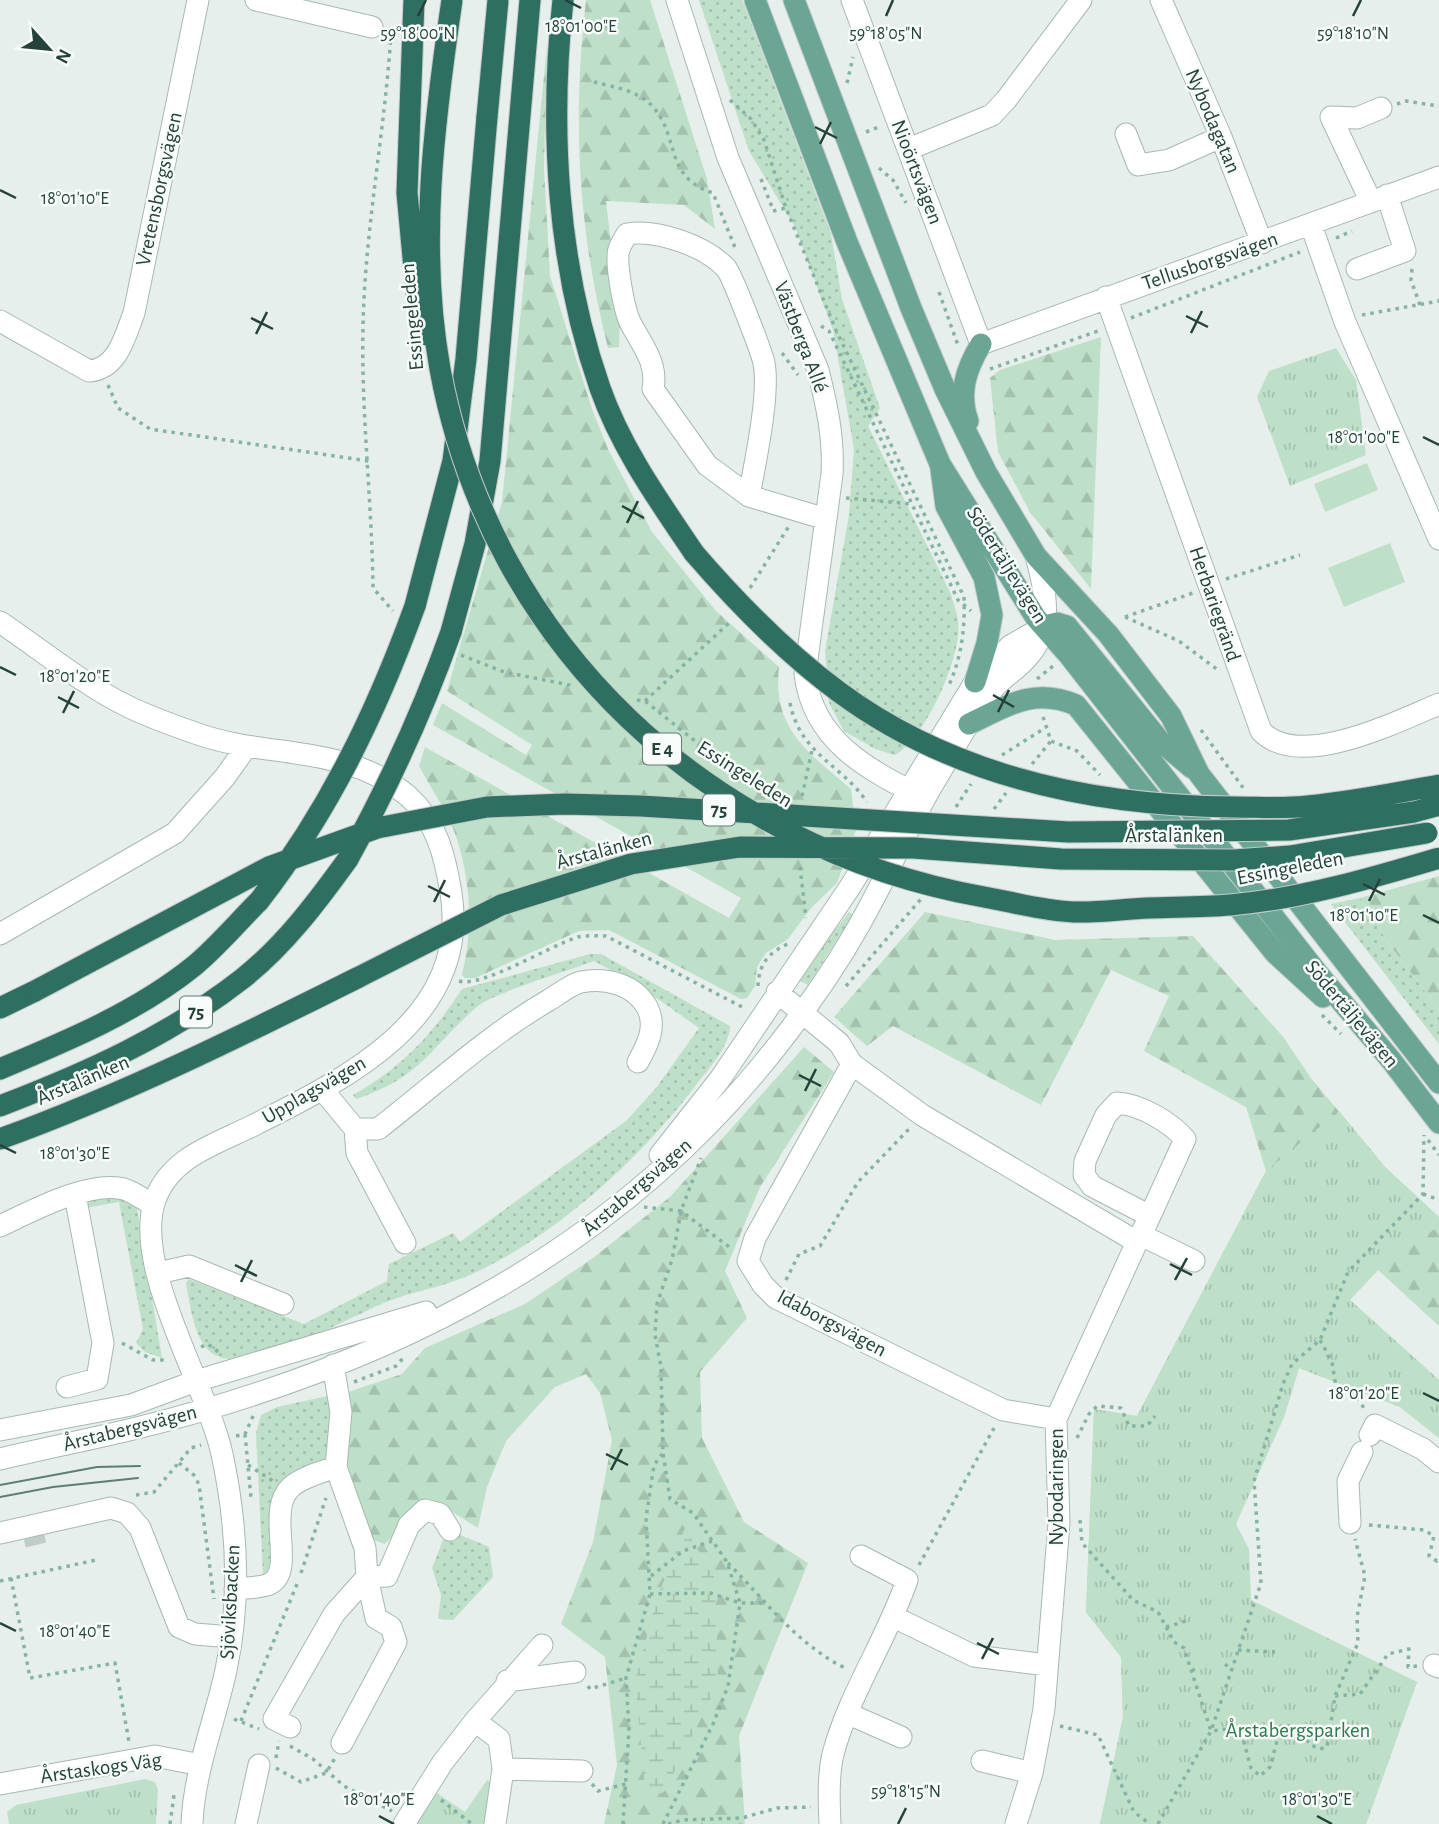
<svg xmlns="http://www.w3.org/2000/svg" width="1439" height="1824" viewBox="0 0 1439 1824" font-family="'Alegreya Sans',sans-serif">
<defs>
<pattern id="grass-dots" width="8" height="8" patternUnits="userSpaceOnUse" patternTransform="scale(1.75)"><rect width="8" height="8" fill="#bfe0c8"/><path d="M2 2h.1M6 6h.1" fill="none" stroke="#a4c1ad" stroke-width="1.8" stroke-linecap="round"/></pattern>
<pattern id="forest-firs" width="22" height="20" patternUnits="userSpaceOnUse" patternTransform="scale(1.75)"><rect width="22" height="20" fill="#bfe0c8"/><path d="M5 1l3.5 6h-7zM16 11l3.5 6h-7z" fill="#a4c1ad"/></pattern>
<pattern id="wetland-marsh" width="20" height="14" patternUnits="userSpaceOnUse" patternTransform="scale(1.75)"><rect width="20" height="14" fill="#bfe0c8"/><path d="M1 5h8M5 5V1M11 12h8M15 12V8" fill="none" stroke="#a4c1ad"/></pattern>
<pattern id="park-tufts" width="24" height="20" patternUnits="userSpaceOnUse" patternTransform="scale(1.75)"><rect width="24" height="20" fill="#bfe0c8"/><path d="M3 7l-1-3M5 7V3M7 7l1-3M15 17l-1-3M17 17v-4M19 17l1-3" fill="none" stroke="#a4c1ad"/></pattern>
</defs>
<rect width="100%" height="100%" fill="#e6efeb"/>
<path fill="url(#grass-dots)" d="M699 0H742L745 7 831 234 842 299 880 408 868 426 951 594C953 603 957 612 958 621 963 655 925 739 895 755L875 749 844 731 829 703 825 651 849 515 854 449 833 330 795 227 749 151Z
M1360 898 1387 941 1439 1010V1044L1331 904Z
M849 912 853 915 808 985 796 979Z
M590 954H601L730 1026C730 1047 705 1073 693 1089 638 1161 549 1242 465 1277 439 1288 410 1292 384 1303 349 1317 250 1375 215 1355 194 1344 190 1304 186 1283L189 1279 304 1324 387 1281 389 1264 453 1233 460 1242 626 1121 656 1088 699 1028 638 985 594 961C571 970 493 993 478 1006 430 1047 423 1077 356 1099L353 1095C401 1068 432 1035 462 989Z
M105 1195 136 1203 162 1358 145 1352 136 1343 143 1329 119 1202 85 1208 84 1204Z
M332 1395 328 1450 322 1466 289 1481 273 1573 263 1575 256 1433 261 1415 277 1407Z
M456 1533 489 1547 493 1577 453 1620 438 1619 441 1595 432 1568 443 1540Z"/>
<path fill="url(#forest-firs)" d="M586 0H650L707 179 715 229 684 205 606 201 620 321 619 347 608 348C578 229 572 122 586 0Z
M547 45 544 169 550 276 592 409 608 449 652 532 716 611 779 667C772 729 808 752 851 789L856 830 837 883 811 908 788 939 766 953 757 967 755 986 747 998 741 999 609 930 579 931 475 978H465L462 975C473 930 471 884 457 839 449 814 431 789 419 766L425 747 729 918 741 898 433 725 442 703 526 755 532 745 447 691 502 502Z
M1101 337 1091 589 1030 512 998 452 990 378 1000 370Z
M1439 876V1010L1387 941 1360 898Z
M925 912 1055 940 1193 936 1284 1038 1311 1078 1386 1168 1439 1217V1326L1378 1270 1350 1300 1439 1380V1438L1400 1407 1299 1368 1284 1417 1198 1575 1417 1682 1366 1824H1100L1123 1717 1121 1657 1086 1612 1094 1409 1137 1416 1266 1171 1246 1107 1144 1051 1169 996 1111 970 1041 1105 893 1026 867 1046 834 1017Z
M804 1047 834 1072 760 1187 725 1271 747 1318 700 1372 702 1438 744 1522 808 1563 739 1736 745 1824H604L617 1765 605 1657 561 1624 593 1542 612 1440 600 1393 586 1374 555 1387 506 1441 487 1487 478 1528 446 1508H420L385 1544 368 1538 345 1470 348 1392 402 1374 425 1348 525 1304 593 1258 670 1197Z"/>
<path fill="url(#wetland-marsh)" d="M685 1528 715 1579 718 1685 664 1792 646 1798 635 1681 657 1598Z"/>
<path fill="url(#park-tufts)" d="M1336 348 1356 380 1366 455 1290 486 1257 397 1269 371Z
M1339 1111 1386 1168 1439 1217V1226L1378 1270 1350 1300 1439 1380V1438L1400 1407 1299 1368 1284 1417 1236 1524 1249 1549 1251 1600 1417 1682 1366 1824H1100L1123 1718 1121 1657 1086 1612 1094 1409 1137 1416 1266 1171Z
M145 1779 155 1782 158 1790 156 1824H9L7 1812 16 1805Z
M487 1780 496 1786 489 1824H412L431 1789 465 1812Z"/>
<path fill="#bfe0c8" d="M1367 463 1378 490 1325 512 1314 484Z
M1390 543 1405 582 1344 607 1328 568Z"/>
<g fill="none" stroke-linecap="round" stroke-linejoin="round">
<path stroke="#bfccc8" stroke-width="21" stroke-dasharray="21 10" stroke-linecap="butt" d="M34 1537 36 1545"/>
<defs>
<path id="minor" d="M256 0 372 27
M677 0 728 158 818 370C827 406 834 438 832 474L805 674C813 741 867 769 922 797
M852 0 981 344 1439 177
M1161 0 1221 137 1262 243
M1126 134 1138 165 1169 160 1221 137
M909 149 992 115 1006 100 1081 0
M1371 202 1331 117 1357 118 1381 108
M1311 225 1345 322 1439 539
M1357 269 1405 251 1387 195
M1106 297 1261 731C1299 771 1396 722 1439 704
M0 321 89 371C118 369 125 336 134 313L198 0
M749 496C755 463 770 394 764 363 761 350 732 275 726 268 704 245 656 229 627 234 624 239 621 244 619 249 615 262 624 311 631 324 642 345 658 363 653 389L707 465 749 496 826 519
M0 622C40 649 83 684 125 705 147 716 172 725 195 733 266 759 346 743 408 796 437 822 445 856 451 893 471 1019 344 1080 250 1127 213 1145 170 1158 155 1200 132 1267 207 1386 222 1454 237 1524 241 1600 226 1670 215 1721 194 1771 192 1824
M0 934 175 833 225 777 247 746
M777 992 839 1043 852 1064 922 1115 1137 1242 1056 1419 1059 1523 1044 1709 1032 1773 1016 1824
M852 1064 755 1238 748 1261 763 1285 776 1298 1003 1410 1056 1419
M322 1089 355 1129H378C435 1085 487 1036 549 1000 559 994 571 984 581 982 605 977 634 984 647 1007 657 1026 648 1044 638 1062
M355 1129 357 1153 405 1243
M660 1155 720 1079 850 887 975 682 1010 646 1045 626
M0 1226C32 1211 89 1180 124 1189 134 1192 144 1200 153 1205
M1141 1235 1194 1261
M1137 1242 1150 1216 1092 1186 1084 1175 1085 1161 1106 1115 1117 1103C1140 1104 1170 1122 1185 1139L1150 1216
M158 1273 189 1266 283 1304
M333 1365 341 1412 336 1467
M67 1387 97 1379 103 1343 75 1195
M0 1430 131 1405 196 1381 426 1312
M1370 1435 1375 1425 1423 1449 1439 1462
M0 1459C46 1448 92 1439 137 1428 395 1364 625 1248 788 1032 820 990 851 943 875 896 895 858 912 820 933 784 952 753 969 718 992 690 1002 678 1015 671 1025 660 1055 630 1046 593 1036 556
M1350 1523 1348 1481 1362 1452
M0 1533 111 1508 127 1513 140 1528 179 1627 195 1634 231 1637
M235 1589C245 1588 257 1588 267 1585 299 1574 264 1512 291 1487 302 1477 322 1472 336 1467L365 1548 367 1577 387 1576 409 1525 425 1510 440 1514 450 1530
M894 1617 974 1656 1047 1665
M1434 1665 1439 1667
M507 1681 575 1672
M849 1714 901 1737
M475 1721 542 1645
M290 1727 274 1719 334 1614 367 1577
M342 1743 396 1642 391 1627 376 1618 367 1577
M982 1761 1032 1773
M503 1769 582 1771
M0 1784 155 1756 201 1765
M246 1824 259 1765
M404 1824 443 1762 475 1721 499 1739 503 1769 495 1824
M830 1824C829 1801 828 1776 833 1754 849 1694 887 1639 907 1580L861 1556"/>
<path id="major" d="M755 0 847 242 940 464 1036 618 1068 654 1319 975 1391 1060 1439 1123
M794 0 911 308 945 389 986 472 1036 556 1108 634 1171 716 1199 774 1439 1083
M968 421C958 393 966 369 981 344
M941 469 946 506 984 577 992 615 987 643 975 682
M1045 626 1057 623 1067 626 1160 741 1192 768
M969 724C1007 706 1033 687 1076 705L1275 953 1323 997"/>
<path id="highway" d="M563 0C549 129 557 265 600 388 621 448 659 501 694 553
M415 606 453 461 466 359 487 117
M451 632 475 544 490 461 530 0
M0 1008 35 991
M0 1069C67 1041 137 1012 194 966 217 947 238 922 259 901
M0 1106C86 1073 169 1036 242 979 284 946 317 902 348 859
M0 1139C124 1094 241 1036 359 977"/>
</defs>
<use href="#minor" stroke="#a8b8b2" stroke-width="23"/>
<use href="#major" stroke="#c2cac8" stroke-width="23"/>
<use href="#highway" stroke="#c2cac8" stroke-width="23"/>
<path stroke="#86b3a5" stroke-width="3.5" stroke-dasharray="3.5 5" stroke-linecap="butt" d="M391 33C385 131 365 228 363 326 361 413 372 501 373 588L393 611
M594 82C614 87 640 91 654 108 680 139 664 177 713 193L736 250
M847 83 853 57
M730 100 751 119 764 140 786 208 835 328 964 597C965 628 962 656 949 685
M1397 104 1406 101 1439 106
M866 132 879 127
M879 168 893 180 906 203
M761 179 772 207
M773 211 786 208
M1336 238 1352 231
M1412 269 1411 280 1420 305
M939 292 959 348
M1362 315 1439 301
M1131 318 1300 252
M821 326 829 331 958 600 971 611
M782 353 798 375
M990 369 1098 331
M108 385 118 408 150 429 369 461
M846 498 912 504
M1226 579 1300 555
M750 588 789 526
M1125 617 1193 593
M1125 617 1179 641 1218 670
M461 655 504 672 575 686
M1037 679 1053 666
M637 700 645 701 745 781
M645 701 730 622
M790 703C800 754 841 764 867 802
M1043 717 1051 741 1077 751 1100 775
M1201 730 1244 789
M1002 755 1045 728
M1032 764 1051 741
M802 796 812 750
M956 807 971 784
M994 809 1006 793
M800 867 806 918
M459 981C482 988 551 945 578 937 586 935 597 936 606 936L746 1009
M758 986C759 963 769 952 790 943
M846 986 921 899
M1322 1015 1341 1034
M1428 1140 1439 1155
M1423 1194 1439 1200
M644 1207 681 1211 732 1249
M786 1280 799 1254 820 1246 858 1182 909 1129
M1320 1340 1332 1362 1336 1387 1356 1392 1364 1409
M122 1343 153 1360H168
M201 1347 208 1344 221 1354
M354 1382 396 1366 405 1356
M245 1434 251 1498
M236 1436 245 1434 254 1414
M1077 1438 1089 1414 1097 1406 1121 1408 1129 1426H1147L1155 1416
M179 1463 195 1476 199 1485 214 1599
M248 1465 273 1481
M136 1495 154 1492 191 1448 201 1445
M1080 1520 1082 1543 1133 1600 1158 1612 1174 1642 1184 1648 1211 1731 1228 1729 1243 1739 1251 1768 1260 1776 1270 1767 1281 1726H1294L1311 1745 1320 1749 1327 1747 1335 1696 1358 1643 1357 1617 1365 1576 1355 1539
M1369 1525 1424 1530 1434 1536 1429 1556 1437 1561 1439 1559
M728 1563C767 1602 796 1644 847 1669
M919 1565 994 1428
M301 1573 326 1498
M651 1576 683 1551 712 1541
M11 1578 30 1678 115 1663 129 1742
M0 1581 96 1560
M650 1594 710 1593 740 1603H763
M1166 1627 1186 1621
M1238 1650 1275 1652
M1225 1664 1231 1669
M1192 1671 1198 1666
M588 1686 590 1689 626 1678
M1335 1696 1360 1694 1388 1654 1409 1649 1408 1667 1418 1666
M234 1719 259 1729
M241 1721 297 1584
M1060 1726 1098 1735 1134 1812 1150 1824
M290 1746 313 1759 344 1786 392 1811
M276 1758 279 1741
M276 1768 301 1782 326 1773 335 1758
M592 1784 598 1791 626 1784
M441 1800 472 1824
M170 1824 174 1795
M623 1824 629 1729 626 1678 650 1594 646 1518 654 1465 663 1453
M663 1824 713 1724 728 1686 740 1603 727 1562 693 1513 670 1499 663 1453 661 1367 655 1335 657 1304 672 1260 681 1211 701 1158
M668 1824 683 1820 742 1818 777 1808 811 1807
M1158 1824 1211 1731 1261 1583 1254 1481 1283 1384 1292 1364 1320 1340 1348 1272 1423 1194 1424 1135"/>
<use href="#minor" stroke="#fff" stroke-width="21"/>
<use href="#major" stroke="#6aa596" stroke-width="21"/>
<use href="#highway" stroke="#2f6f62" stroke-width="21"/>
<path stroke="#5f7d75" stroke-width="2" d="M0 1485 97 1467 140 1466
M0 1497 53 1487 138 1478"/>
<defs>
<path id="highway-bridge" d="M414 0 407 193 417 300 427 335
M452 0C434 122 418 247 440 369 491 646 710 848 984 897 1013 902 1044 911 1074 912 1098 913 1123 909 1148 908 1175 907 1203 907 1230 905 1300 899 1372 878 1439 858
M487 117 498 0
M694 553C738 604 785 652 839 692 954 777 1094 806 1234 807 1259 807 1284 809 1308 806 1352 802 1396 793 1439 785
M348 859C389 785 423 711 451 632
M259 901C329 811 376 713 415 606
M359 977 501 905 631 864 740 847 914 848 1061 859 1234 860 1290 856 1427 833
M35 991 269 867 377 828 487 807 565 804 641 806 1068 832 1289 830 1414 812 1439 805"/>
</defs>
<use href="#highway-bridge" stroke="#c2cac8" stroke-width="23" stroke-linecap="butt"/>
<use href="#highway-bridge" stroke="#2f6f62" stroke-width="21"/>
</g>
<path fill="none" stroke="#24423a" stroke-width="2.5" d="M565 0 581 8M418 16 426 0M886 16 893 0M1353 16 1361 0M815 127 837 138M820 144 831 122M0 190 16 198M1186 316 1208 327M251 318 273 329M1191 333 1202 311M256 334 267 312M1423 437 1439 445M622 506 644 518M627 523 638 501M0 667 16 675M993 695 1014 707M58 697 79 708M998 712 1009 690M63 713 74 691M1363 884 1385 895M428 886 450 897M1369 901 1380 879M434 902 445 880M1423 915 1439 923M799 1075 821 1086M805 1091 816 1069M0 1145 16 1153M1170 1264 1192 1275M235 1265 257 1276M1175 1280 1187 1258M241 1282 252 1260M1423 1393 1439 1401M606 1454 628 1465M611 1470 622 1449M0 1623 16 1631M977 1643 999 1654M982 1659 993 1638M379 1816 394 1824M1317 1816 1332 1824M898 1824 906 1808"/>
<g text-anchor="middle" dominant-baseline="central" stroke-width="5" stroke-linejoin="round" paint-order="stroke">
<g fill="#f7fbf9" stroke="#637a73" stroke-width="2">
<rect x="643" y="733.5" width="38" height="31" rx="5"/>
<rect x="703" y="794.5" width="32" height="31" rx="5"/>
<rect x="180" y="996.5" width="32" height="31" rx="5"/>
</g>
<g font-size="19" font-weight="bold" fill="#24423a">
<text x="662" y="749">E 4</text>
<text x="719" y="810">75</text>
<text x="196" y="1012">75</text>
</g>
<g font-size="21" fill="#24423a" stroke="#f7fbf9">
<text transform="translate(1213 121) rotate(67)">Nybodagatan</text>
<text transform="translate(917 172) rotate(69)">Nioörtsvägen</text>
<text transform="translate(159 189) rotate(-78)">Vretensborgsvägen</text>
<text transform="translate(1210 261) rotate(-19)">Tellusborgsvägen</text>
<text transform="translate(412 317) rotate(-95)">Essingeleden</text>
<text transform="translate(801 337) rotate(69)">Västberga Allé</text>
<text transform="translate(1007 565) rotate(58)">Södertäljevägen</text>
<text transform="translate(1215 604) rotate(71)">Herbariegränd</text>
<text transform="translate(745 774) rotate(32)">Essingeleden</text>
<text x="1174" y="835">Årstalänken</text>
<text transform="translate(604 850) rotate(-15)">Årstalänken</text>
<text transform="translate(1290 868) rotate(-11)">Essingeleden</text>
<text transform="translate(1352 1014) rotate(50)">Södertäljevägen</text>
<text transform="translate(83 1080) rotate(-23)">Årstalänken</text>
<text transform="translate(314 1090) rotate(-30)">Upplagsvägen</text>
<text transform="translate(637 1187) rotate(-41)">Årstabergsvägen</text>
<text transform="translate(832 1323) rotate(28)">Idaborgsvägen</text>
<text transform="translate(130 1428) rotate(-14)">Årstabergsvägen</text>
<text transform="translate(1056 1487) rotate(-90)">Nybodaringen</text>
<text transform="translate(230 1602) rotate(-87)">Sjöviksbacken</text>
<text transform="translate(101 1768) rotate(-8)">Årstaskogs Väg</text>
</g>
<g font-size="21" fill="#2d7a4b" stroke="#f7fbf9">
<text x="1298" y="1730">Årstabergsparken</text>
</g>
</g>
<g font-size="18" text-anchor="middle" fill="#24423a" stroke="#f7fbf9" stroke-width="5" stroke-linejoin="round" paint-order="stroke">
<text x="581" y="32">18°01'00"E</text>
<text x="418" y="39">59°18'00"N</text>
<text x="886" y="39">59°18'05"N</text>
<text x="1353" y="39">59°18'10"N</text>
<text x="75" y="204">18°01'10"E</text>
<text x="1364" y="443">18°01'00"E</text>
<text x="75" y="682">18°01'20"E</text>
<text x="1364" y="921">18°01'10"E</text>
<text x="75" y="1159">18°01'30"E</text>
<text x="1364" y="1399">18°01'20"E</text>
<text x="75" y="1637">18°01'40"E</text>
<text x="906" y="1797">59°18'15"N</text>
<text x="379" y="1805">18°01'40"E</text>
<text x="1317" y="1805">18°01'30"E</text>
</g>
<g transform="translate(49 49) rotate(117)" stroke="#f7fbf9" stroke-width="5" paint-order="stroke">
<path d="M0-5L12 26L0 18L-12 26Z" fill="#24423a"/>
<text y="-10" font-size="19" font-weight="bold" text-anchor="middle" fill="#24423a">N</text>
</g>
</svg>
